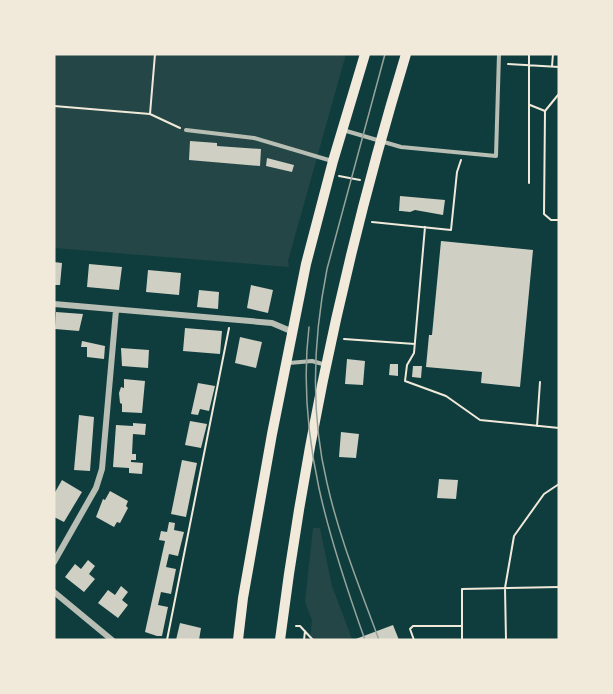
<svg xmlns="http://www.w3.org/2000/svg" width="613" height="694" viewBox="0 0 613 694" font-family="'Playfair Display',serif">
<rect width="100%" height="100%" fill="#0f3d3e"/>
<path fill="#244646" d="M54 54H346L288 261 289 267 54 248Z
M313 528H320L332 586 352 639 350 640H310L312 620 305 602Z"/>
<path fill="#cfcfc3" d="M190 141 217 143V146L261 149 260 166 189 160Z
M267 158 294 165 292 172 266 166Z
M400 196 445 200 443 215 415 210 410 212 401 211H399Z
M441 241 533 250 520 387 481 383 482 372 426 367 429 335H432Z
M54 262 62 263 60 285H54Z
M89 264 122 267 119 290 87 287Z
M148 270 181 273 179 295 146 292Z
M251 285 273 290 268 313 247 308Z
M199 290 219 292 218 309 197 307Z
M56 312 83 314 79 331 55 329Z
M185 328 222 331 220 354 183 351Z
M240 337 262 342 256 368 235 363Z
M82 341 105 346 104 359 87 357V347H81Z
M121 348 149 350 148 368 122 366Z
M347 359 365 361 363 385 345 384Z
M390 364H398V376L389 375Z
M413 366H422L421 378 412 377Z
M124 379 145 381 142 413 122 412V404L120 403 119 393 121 387 124 388Z
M198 383 215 386 209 411 200 409 198 415 191 414Z
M79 415 94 417 90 471 74 470Z
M190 421 207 424 201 448 185 445Z
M133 423 146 424 145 435 133 434 132 454H136V460H131V462L143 463 142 474 129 473V468L113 467 116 425 133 426Z
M341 432 359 434 356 458 339 457Z
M182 460 197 463 186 517 171 514Z
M439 479 458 480 456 499 437 498Z
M62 480 82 492 64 522 54 517V494Z
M110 491 128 501 126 506 128 508 120 523 117 522 114 527 96 517 103 499 105 500Z
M169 522 175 523 174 530 184 532 178 556 169 554 166 567 176 569 171 594 161 592 158 605 168 607 162 636H157L145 632 165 541 159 540 161 531 167 532Z
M88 560 95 566 89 574 95 579 84 592 65 577 75 564 81 569Z
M121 586 128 592 122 600 128 605 118 618 98 603 108 590 115 595Z
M180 623 201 628 199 640H176Z
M393 625 399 640H353Z"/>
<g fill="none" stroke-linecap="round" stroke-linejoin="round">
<path stroke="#f1e9da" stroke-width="2" d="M508 64 559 67
M552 66 553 54
M558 95 545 111 544 214 551 220H559
M530 105 545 111
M54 106 150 114 155 54
M150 114 180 128
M339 176 360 180
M529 183V54
M372 222 451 230 457 172 461 160
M425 227 414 353 407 365 405 381 446 396 480 420 559 428
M344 339 415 344
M537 426 540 382
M296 626H300L313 640
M167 640 229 328
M304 640 305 631
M414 640 410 629 413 626H462
M462 640V589L559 587
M506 640 505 588 514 536 544 494 559 484"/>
<path stroke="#b8beb3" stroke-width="4" d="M186 130 254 138 332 161
M343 130 401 147 496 156 499 54
M289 363 312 361 326 365"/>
<path stroke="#b8beb3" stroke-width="6" d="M54 304 272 323 293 332
M54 562 96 488 102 469 116 310
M54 592 112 640"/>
<path stroke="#f1e9da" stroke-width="10" d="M238 640 243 598 272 434 306 264 333 161 365 54
M280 640C305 442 348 245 406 54"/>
<path stroke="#97a49c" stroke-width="1.5" d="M309 327C296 436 329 539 365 640
M379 640C360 588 339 537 327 483 310 412 313 340 327 269L385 54"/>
</g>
<rect width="613" height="694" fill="none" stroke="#f1e9da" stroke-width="111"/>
</svg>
